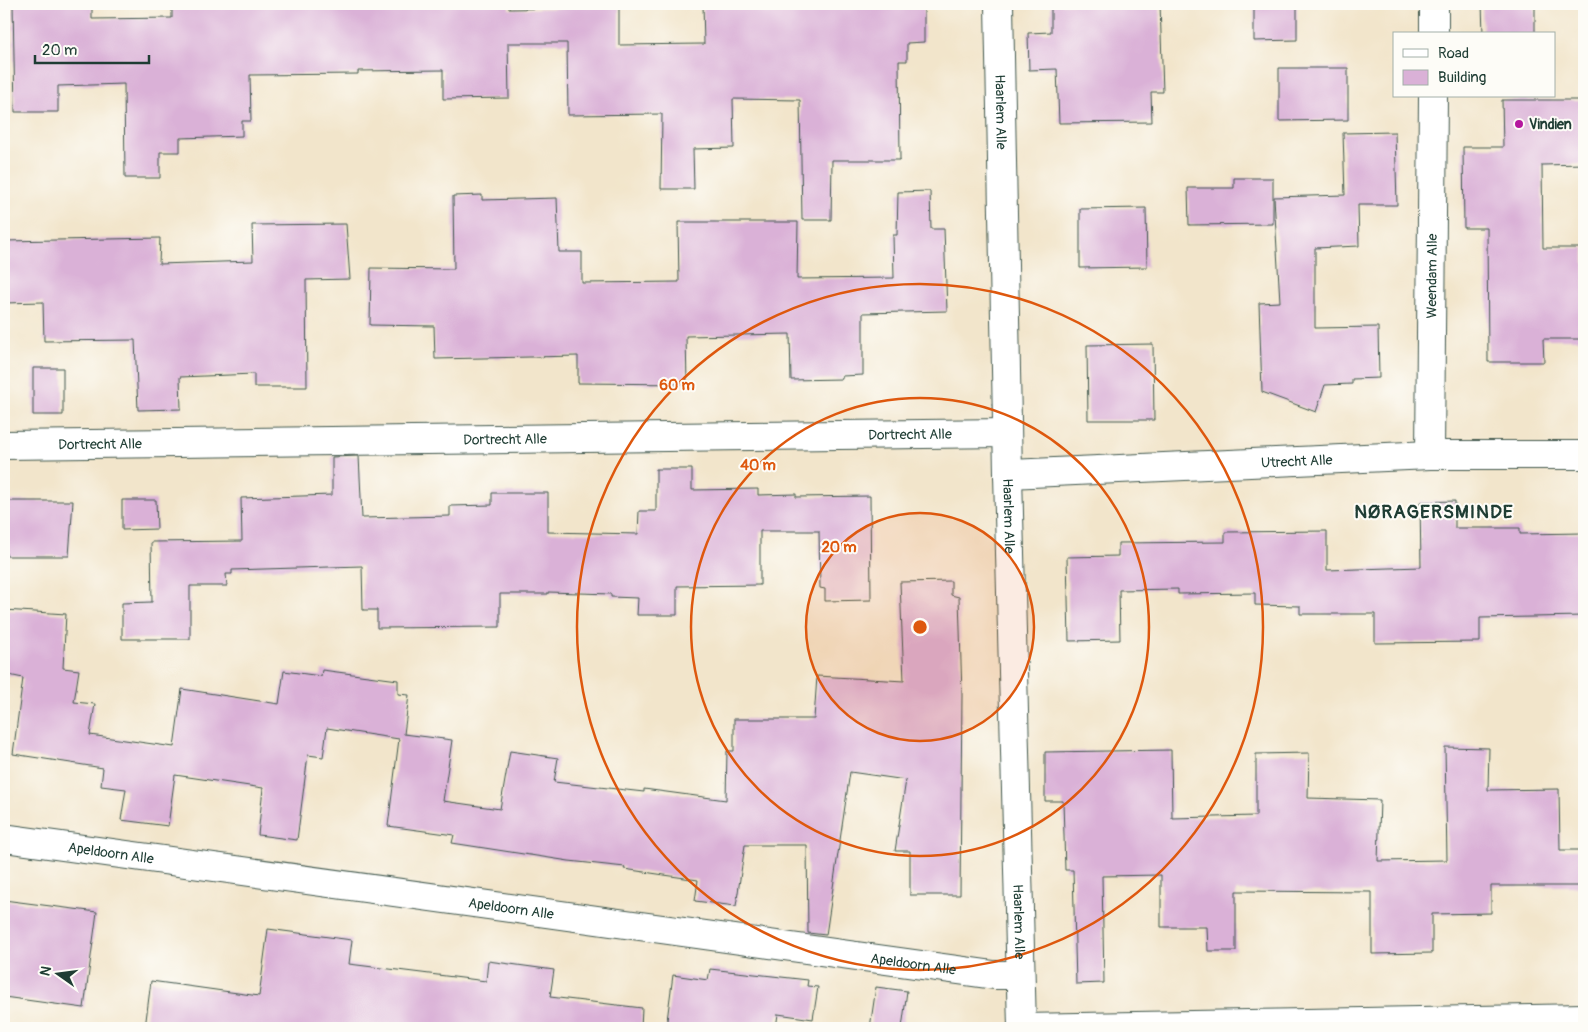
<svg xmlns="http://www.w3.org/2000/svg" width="1588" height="1032" viewBox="0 0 1588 1032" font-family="Pangolin,sans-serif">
<rect width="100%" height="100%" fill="#fdfcf7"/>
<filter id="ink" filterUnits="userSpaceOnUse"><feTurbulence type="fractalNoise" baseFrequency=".02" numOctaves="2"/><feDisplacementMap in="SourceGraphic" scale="10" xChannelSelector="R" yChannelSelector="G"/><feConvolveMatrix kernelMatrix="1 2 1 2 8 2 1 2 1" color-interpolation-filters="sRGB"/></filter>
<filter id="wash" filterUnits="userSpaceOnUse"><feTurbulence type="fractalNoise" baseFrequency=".0096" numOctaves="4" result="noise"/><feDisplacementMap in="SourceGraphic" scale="20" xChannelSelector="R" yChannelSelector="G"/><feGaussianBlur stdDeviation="1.12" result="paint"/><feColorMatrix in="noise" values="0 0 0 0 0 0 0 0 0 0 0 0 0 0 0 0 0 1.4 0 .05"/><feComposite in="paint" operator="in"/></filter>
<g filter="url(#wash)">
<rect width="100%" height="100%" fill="#f2e5cb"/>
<g id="blocks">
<path fill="#dab1d7" d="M13 4H92V19L172 18V4H509V9L567 8V4H619V45L704 44 703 4H924V42L907 43V61H899L900 160H832L831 220H802L800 100 733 99 734 148 693 149 694 189H661L662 114 568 115 567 43H508L509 98 443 99V70L358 71V74L250 75 251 121H242V136L180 138V152H160V178H125L124 84 58 86V112H15Z
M1051 4H1160L1163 92H1151L1152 122 1059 123 1057 69 1029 70 1028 33 1051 32Z
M1254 4H1297V40L1254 41Z
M1482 4H1535V34H1483Z
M1279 68H1348V120L1279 121Z
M1502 100H1584V164L1542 165 1543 248H1584V339H1543L1544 362H1488L1487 228H1464L1463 147H1503Z
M1395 132 1397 205H1358L1359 246 1315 248V328L1378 327 1379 378 1352 379V384L1325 385 1316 412 1262 392 1259 303 1280 302 1274 197 1345 195 1343 133Z
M1234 178H1273V224L1189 225 1188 188H1234Z
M930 191 931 229H944L947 311 863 313V375L842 376V379L791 380 790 334 686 336 687 384 578 383V356L435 359 434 326 370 325 371 268 454 269 453 196 482 195V200L557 198 559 252H582V283L679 282 678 222H798L797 279 894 278 893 235H897L898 192Z
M1146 208 1147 267 1080 268V209Z
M346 224 350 279 306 280 307 387H254V374L180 377 181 409 138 410 135 340 44 341 43 302 4 303 5 241 160 238 159 264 253 261 252 225Z
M1153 344 1154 420H1088L1087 345Z
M33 368H63V415H33Z
M359 456 362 518 450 516V506L492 505V493H548V532L638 534 639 511H656V469H692V490L758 489V495L796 494V497L870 496 871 600 825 601V589L820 588 819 531H760V585L677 586V615H637L638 598 611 597V594L548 592V594H500V627L377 628V610H363L362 566 232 570V574H226L227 586H190V639H122V603L152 602 151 542 242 541 241 498 332 495V457Z
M122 500H156L157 529 122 530Z
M6 501H73L69 556H6Z
M1455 501V528H1520V534L1584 533V616L1480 618V642L1375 643V614H1300V606L1255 605V593L1178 594V589L1119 590 1120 640 1069 641 1067 557 1118 556V543L1225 542V532L1327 531V570L1421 567 1420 502Z
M951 581V595L959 597 962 695 960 895H910V851H895L906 780 850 772 826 935 808 933 807 845H745L736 906 695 901 698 880 624 869 625 867 569 861 452 843 454 835 388 826 399 739 327 728 323 757 308 755 297 840 258 835 263 788 175 775 168 826 121 820 126 789 101 786 103 768 13 754 23 678 4 674V610L66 614 63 668 79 670 74 702 95 704 90 735 174 747 182 689 279 704 284 671 321 676 322 670 398 680V694L409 695 404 734 452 740 443 801 500 809 510 751 558 758 554 782 644 792V789L726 800 727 751H734V719H814L817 676 904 681 900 582Z
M1445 747 1489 748 1488 790 1559 789 1560 850H1584V886H1491V913L1432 914V953L1372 954V892L1236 891V951H1208L1207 927H1161V875L1102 876 1104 983 1076 984 1073 870H1065L1063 801H1045V752L1171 750 1172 818 1256 816V754L1309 753 1308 798 1380 800 1378 861 1447 860Z
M4 900 97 912 84 1008 4 997Z
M268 929 352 940 349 964 486 981 488 961 554 970 550 997 642 1008 641 1028H145L151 981 259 996Z
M710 969 808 980 807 986 818 987 813 1019 778 1014 776 1028H666L673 975 708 980Z
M876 987 907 991 902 1028H870Z"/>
</g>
</g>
<g filter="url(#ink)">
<use href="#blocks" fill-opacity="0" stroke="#3f564b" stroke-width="1"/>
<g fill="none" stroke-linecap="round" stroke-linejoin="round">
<defs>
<g id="street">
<path id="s1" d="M999 4 1008 474 1022 1028"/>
<path d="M1434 34V4"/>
<path id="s2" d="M4 445 1007 433"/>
<path id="s3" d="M1430 455 1433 96"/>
<path id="s4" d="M1008 474 1430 455H1584"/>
<path id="s5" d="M4 838 994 975H1020"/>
<path d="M1022 1028 1584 1018"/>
</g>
</defs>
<use href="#street" stroke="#3f564b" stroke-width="30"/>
<use href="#street" stroke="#fff" stroke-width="28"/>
</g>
</g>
<circle cx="920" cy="627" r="114" fill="#de580e" fill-opacity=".12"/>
<g fill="none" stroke="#de580e" stroke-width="2.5">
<circle cx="920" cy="627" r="114"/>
<circle cx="920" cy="627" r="229"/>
<circle cx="920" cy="627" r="343"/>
</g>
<circle fill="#b5179e" stroke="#fdfcf7" stroke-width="2" cx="1519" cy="124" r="5"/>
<g text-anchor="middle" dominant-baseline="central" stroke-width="4" stroke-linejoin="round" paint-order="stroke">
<g font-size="14" fill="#1f3d34" stroke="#fdfcf7">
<text stroke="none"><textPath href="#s1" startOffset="108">Haarlem Alle</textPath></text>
<text stroke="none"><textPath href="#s3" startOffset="179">Weendam Alle</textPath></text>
<text stroke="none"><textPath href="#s2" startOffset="906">Dortrecht Alle</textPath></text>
<text stroke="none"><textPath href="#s2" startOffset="501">Dortrecht Alle</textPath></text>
<text stroke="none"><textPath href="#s2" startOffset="96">Dortrecht Alle</textPath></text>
<text stroke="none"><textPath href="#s4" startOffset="289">Utrecht Alle</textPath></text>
<text stroke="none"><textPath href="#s1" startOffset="512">Haarlem Alle</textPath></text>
<text stroke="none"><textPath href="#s5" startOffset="108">Apeldoorn Alle</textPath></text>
<text stroke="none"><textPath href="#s5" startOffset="512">Apeldoorn Alle</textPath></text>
<text stroke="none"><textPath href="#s1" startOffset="918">Haarlem Alle</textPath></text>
<text stroke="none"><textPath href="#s5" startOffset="918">Apeldoorn Alle</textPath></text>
</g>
<g font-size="14" font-weight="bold" fill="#1f3d34" stroke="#fdfcf7" text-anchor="start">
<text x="1529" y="124">Vindien</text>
</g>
<g font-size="19" font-weight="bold" letter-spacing="1" fill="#1f3d34" stroke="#fdfcf7">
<text x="1434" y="512">NØRAGERSMINDE</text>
</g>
</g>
<circle cx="920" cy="627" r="8" fill="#de580e" stroke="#fdfcf7" stroke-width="2.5"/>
<g font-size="15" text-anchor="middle" font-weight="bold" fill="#de580e" stroke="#fdfcf7" stroke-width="4" stroke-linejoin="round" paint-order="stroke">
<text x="677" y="390">60 m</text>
<text x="758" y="470">40 m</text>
<text x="839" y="552">20 m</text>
</g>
<rect width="1588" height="1032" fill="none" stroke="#fdfcf7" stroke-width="20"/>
<rect x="1393" y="32" width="162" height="65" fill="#fdfcf7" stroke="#a4b0a9"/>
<rect x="1403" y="49" width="25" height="8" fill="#ffffff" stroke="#a4b0a9"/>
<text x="1438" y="58" font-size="15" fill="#1f3d34">Road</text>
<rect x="1403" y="70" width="25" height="15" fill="#dab1d7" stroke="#a4b0a9"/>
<text x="1438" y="82" font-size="15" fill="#1f3d34">Building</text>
<g transform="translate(58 974) rotate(284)" stroke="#fdfcf7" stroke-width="4" paint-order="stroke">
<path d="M0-4L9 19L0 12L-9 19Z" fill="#1f3d34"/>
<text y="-8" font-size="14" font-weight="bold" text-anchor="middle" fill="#1f3d34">N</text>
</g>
<path d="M35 55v8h114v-8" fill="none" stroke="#1f3d34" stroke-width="2.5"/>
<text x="42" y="55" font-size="15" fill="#1f3d34" stroke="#fdfcf7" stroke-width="4" paint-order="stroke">20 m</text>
</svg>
